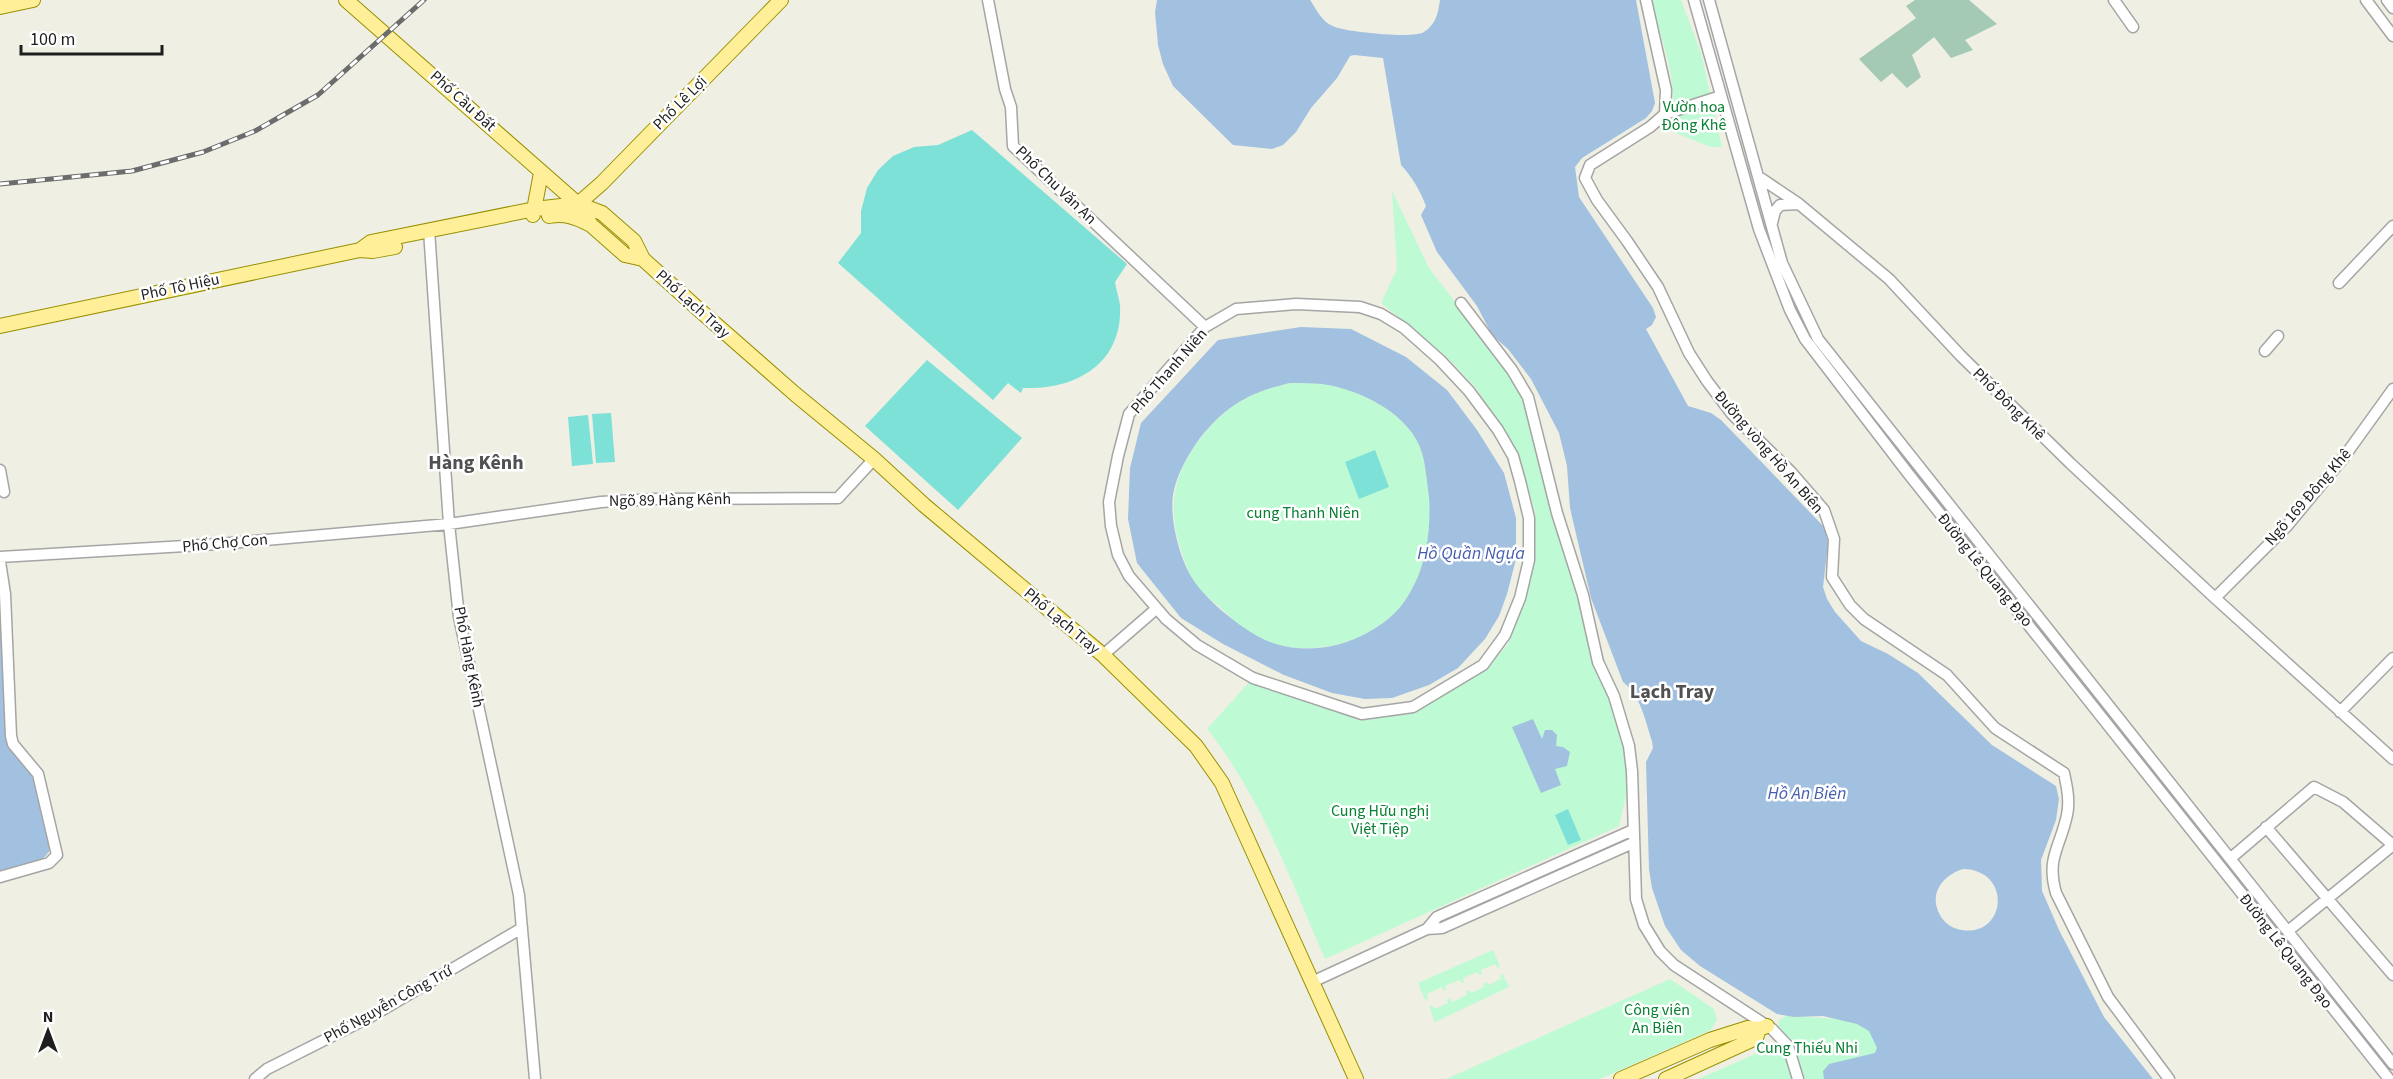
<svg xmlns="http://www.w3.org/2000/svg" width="2393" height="1079" viewBox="0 0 2393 1079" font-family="'Source Sans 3',sans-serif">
<rect width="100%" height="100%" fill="#efefe3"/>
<path fill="#a4c9b4" d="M1915 0H1969L1997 24 1965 40 1973 50 1951 58 1934 37 1912 55 1921 77 1907 88 1892 73 1881 82 1859 59 1916 18 1906 6Z"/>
<path fill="#befbd4" d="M1651 0H1681L1701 53 1722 147H1711L1666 129C1667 122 1672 118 1673 111 1676 75 1660 35 1651 0Z
M1392 191 1429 268 1528 397 1554 515 1596 663 1612 696 1628 751 1629 782 1619 826 1325 959C1290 879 1262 798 1207 729L1253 678 1359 719 1413 709 1486 669 1508 644 1522 607 1533 569 1535 512 1521 463 1502 427 1476 388 1447 357 1381 303 1397 269Z
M1290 383C1300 383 1311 383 1322 384 1359 389 1411 414 1422 453 1426 466 1427 483 1429 497 1431 525 1427 560 1414 585 1402 609 1390 620 1367 633 1330 653 1279 655 1243 629 1236 623 1230 616 1223 610 1212 600 1199 591 1192 578 1187 570 1185 561 1182 553 1167 511 1172 474 1200 439 1227 405 1248 393 1290 383Z
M1493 950 1500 966 1497 968 1495 964 1481 970 1482 974 1479 975 1477 972 1463 978 1464 983H1461L1460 980 1445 986 1446 990 1444 991 1442 987 1427 994 1428 999 1425 1000 1418 983Z
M1503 974 1509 987 1435 1022 1429 1007 1432 1005 1434 1009 1448 1003 1447 999 1450 998 1452 1002 1467 995 1466 991 1469 990 1471 993 1484 987 1483 984 1487 982 1488 985 1501 979 1500 976Z
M1670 979 1714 1009 1717 1020 1711 1030 1600 1079H1446Z
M1786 1016 1842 1019 1876 1030 1883 1053 1829 1079H1698L1776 1045 1779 1020Z"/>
<path fill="#7ee1d7" d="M972 130 1127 264 1115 282C1116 289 1119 298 1120 305 1123 364 1076 390 1023 388L1021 393 1008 383 993 400 838 263 861 233V211L867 188 878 170 893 156 914 147 938 145Z
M927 360 1022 438 958 510 865 426Z
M611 413 615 462 596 463 592 414Z
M588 415 593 464 572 466 568 417Z
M1375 450 1389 487 1359 499 1345 462Z
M1568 809 1581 840 1568 845 1555 815Z"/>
<path fill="#a2c0df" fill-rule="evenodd" d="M1157 0H1310C1317 10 1322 23 1335 27 1348 32 1414 39 1424 32 1436 24 1438 14 1440 0H1636L1655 103 1652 111 1646 118 1582 158 1575 167 1579 197 1653 308 1656 317 1652 325 1646 329 1688 406 1711 413 1721 420 1825 528 1828 544 1823 587 1827 599 1835 612 1861 641 1888 654 1918 673 1992 745 2056 786 2059 799 2056 820 2041 860 2042 891 2059 930 2104 1017 2153 1079H1824L1823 1071 1829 1064 1875 1053 1877 1048 1869 1031 1857 1024 1823 1016 1794 1017 1777 1014 1700 966 1681 950 1665 926 1652 888 1649 869 1646 762 1653 748 1652 741C1645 720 1641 696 1623 682L1591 598 1570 508 1567 466 1559 433 1531 379 1508 349 1492 335 1477 306 1437 252 1421 215 1426 206C1420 190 1412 177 1401 165L1383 58 1354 55 1350 56 1337 78 1311 108 1296 132 1283 145 1272 149 1233 145 1173 86 1163 64 1158 45 1155 12ZM1963 869C2013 870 2006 937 1962 930 1953 929 1944 923 1940 915 1928 894 1943 875 1963 869Z
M1301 327 1351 329 1406 357 1447 390 1477 430 1504 473 1516 518V559L1507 594 1499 616 1485 639 1458 668 1429 685 1392 698 1365 699 1332 693 1284 675 1223 644 1181 618 1137 563 1128 519 1130 468 1141 423 1218 340ZM1290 383C1300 383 1311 383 1322 384 1359 389 1411 414 1422 453 1426 467 1427 483 1429 497 1431 525 1427 560 1414 585 1402 609 1390 620 1367 633 1340 648 1306 653 1276 644 1250 637 1206 601 1192 578 1179 557 1168 515 1174 490 1178 472 1189 453 1200 438 1227 405 1248 393 1290 383Z
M0 583 7 741 33 776 51 849 44 858 0 873Z
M1533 719 1542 739 1545 730H1552L1557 735 1556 746 1563 747 1570 752 1567 766 1555 769 1561 785 1541 793 1512 727Z"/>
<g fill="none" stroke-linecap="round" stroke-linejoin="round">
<defs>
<path id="minor" d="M988 0 1005 89 1011 107 1013 146 1205 327
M1646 0 1666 90 1665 114
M1694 0 1759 229 1790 310 1805 339 1907 472 2389 1079
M1709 0 1782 263 1818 339 2393 1064
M2114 0 2133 27
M2366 0 2393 36
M2387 0 2393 8
M1721 96 1665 114 1650 127 1590 165 1585 178 1597 200 1627 241 1658 287 1689 353 1707 381 1732 414 1791 472 1824 510 1834 539 1832 577 1850 605 1864 619 1947 675 1995 728 2064 773C2067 787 2070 801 2067 815 2060 848 2046 858 2056 893L2108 997 2169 1079
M1759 177 1799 204 1889 279 1961 356 2070 463 2215 598 2393 759
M1772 223 1775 211 1780 205 1798 204
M429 230 449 524 459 617 519 895 535 1079
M2339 283 2393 226
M1461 303 1512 370 1528 397 1557 513 1583 595 1598 662 1614 696 1629 746 1632 771 1636 899 1644 925 1660 951 1674 965 1772 1029 1788 1046 1798 1079
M1296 304 1360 307 1381 314 1404 328 1440 360 1469 391 1498 430 1513 456 1520 481 1529 518V560L1520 598 1505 635 1483 665 1413 707 1362 714 1253 678 1197 645 1166 619 1129 576 1118 555 1111 526 1109 502 1118 456 1129 414 1205 327 1236 309Z
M2265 351 2278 336
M0 470 4 492
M0 557 219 544 449 524 601 502 656 499 838 498 874 459
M0 562 5 594 11 736 13 744 38 774 57 855 49 863 0 877
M2215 598 2287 526 2344 457 2393 389
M1103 655 1156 609
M2340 712 2393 658
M2266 827 2393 975
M2231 858 2314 787 2343 802 2393 845
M1427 929 1437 917 1633 830
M2288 931 2393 845
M1312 982 1427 929 1442 928 1633 843
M255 1079 267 1069 372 1016 522 928"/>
<path id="major" d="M346 0 578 204 591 225 625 255 643 259
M0 7 33 0
M578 204 602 183 781 0
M533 215 541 173
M549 216C565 213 576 217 591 225
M360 250 371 242 535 209 578 204 602 213 634 241 643 259 696 307 795 394 874 459 924 505 1103 655 1196 746 1222 783 1356 1079
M0 326 360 250 373 251 395 247
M1621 1079 1710 1040 1748 1028 1759 1029 1767 1026
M1666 1079 1756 1038 1759 1029"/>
</defs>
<use href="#minor" stroke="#a5a5a5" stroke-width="13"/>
<use href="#major" stroke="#989000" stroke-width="16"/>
<use href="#minor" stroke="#fff" stroke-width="10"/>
<use href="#major" stroke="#ffef99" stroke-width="14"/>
<defs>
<path id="rail" d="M0 184 132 171 203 152 255 131 318 95 424 0"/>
</defs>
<use href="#rail" stroke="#6c6c6c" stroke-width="5"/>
<use href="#rail" stroke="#fff" stroke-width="3" stroke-dasharray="9" stroke-linecap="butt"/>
</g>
<g text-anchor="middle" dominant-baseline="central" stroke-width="5" stroke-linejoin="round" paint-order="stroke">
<g font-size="16" fill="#1e1e1e" stroke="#fff">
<text transform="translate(463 101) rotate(42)">Phố Cầu Đất</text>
<text transform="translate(680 103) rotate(-45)">Phố Lê Lợi</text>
<text transform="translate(1056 185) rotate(44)">Phố Chu Văn An</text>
<text transform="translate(180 287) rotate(-12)">Phố Tô Hiệu</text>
<text transform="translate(693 304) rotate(42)">Phố Lạch Tray</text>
<text transform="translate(1169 371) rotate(-49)">Phố Thanh Niên</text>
<text transform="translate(2009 404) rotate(45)">Phố Đông Khê</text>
<text transform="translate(1769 452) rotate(49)">Đường vòng Hồ An Biên</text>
<text transform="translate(2308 497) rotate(-49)">Ngõ 169 Đông Khê</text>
<text transform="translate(670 500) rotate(-1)">Ngõ 89 Hàng Kênh</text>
<text transform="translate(225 543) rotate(-5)">Phố Chợ Con</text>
<text transform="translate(1985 570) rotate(51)">Đường Lê Quang Đạo</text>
<text transform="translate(1062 621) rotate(40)">Phố Lạch Tray</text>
<text transform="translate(469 657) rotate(79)">Phố Hàng Kênh</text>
<text transform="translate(2286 951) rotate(52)">Đường Lê Quang Đạo</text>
<text transform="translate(388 1004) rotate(-29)">Phố Nguyễn Công Trứ</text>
</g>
<g font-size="16" fill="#088033" stroke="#fff">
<text x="1694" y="107">Vườn hoa<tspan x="1694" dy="18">Đông Khê</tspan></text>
<text x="1303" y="513">cung Thanh Niên</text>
<text x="1380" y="811">Cung Hữu nghị<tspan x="1380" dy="18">Việt Tiệp</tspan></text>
<text x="1657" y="1010">Công viên<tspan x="1657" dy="18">An Biên</tspan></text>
<text x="1807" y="1048">Cung Thiếu Nhi</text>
</g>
<g font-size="18" font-style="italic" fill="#475eb1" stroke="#fff">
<text x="1471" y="553">Hồ Quần Ngựa</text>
<text x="1807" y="793">Hồ An Biên</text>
</g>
<g font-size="20" font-weight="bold" fill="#515151" stroke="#fff">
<text x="476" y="463">Hàng Kênh</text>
<text x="1672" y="692">Lạch Tray</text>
</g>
</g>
<g transform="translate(48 1031)" stroke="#ffffff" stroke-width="4.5" paint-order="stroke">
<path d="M0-4.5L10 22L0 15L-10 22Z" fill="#1e1e1e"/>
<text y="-9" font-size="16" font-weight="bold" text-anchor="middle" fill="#1e1e1e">N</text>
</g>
<path d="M21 45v9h141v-9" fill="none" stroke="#1e1e1e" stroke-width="3"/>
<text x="30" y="45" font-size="18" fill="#1e1e1e" stroke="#ffffff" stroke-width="4.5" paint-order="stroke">100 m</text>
</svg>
